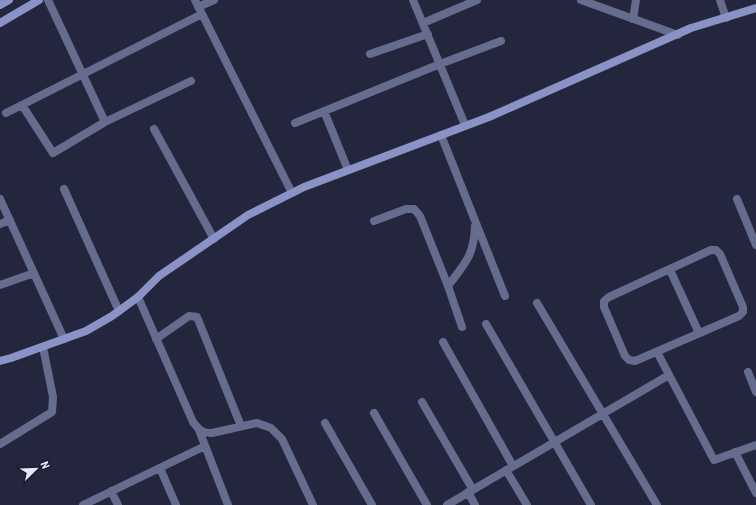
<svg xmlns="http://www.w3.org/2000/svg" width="756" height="505" viewBox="0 0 756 505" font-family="'Roboto Condensed',sans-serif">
<rect width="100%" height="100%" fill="#23263c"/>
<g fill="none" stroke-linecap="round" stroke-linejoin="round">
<path stroke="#666c8d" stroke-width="8" d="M581 0 678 35
M720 0 726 18
M633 19 636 0"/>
<path stroke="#666c8d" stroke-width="8" d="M48 0 105 122
M195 0 292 193
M413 0 465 125
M198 7 214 0
M423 23 477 0
M370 54 428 34
M22 105 53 153 105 122 191 81
M324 111 348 170
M6 113 202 14
M295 123 440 64 501 41
M154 129 214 239
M441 135 505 296
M64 189 119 311
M0 199 64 339
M737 199 756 245
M374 221 406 209H414L420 216 448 286 462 327
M0 224 10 220
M711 250H716L720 254 743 307V312L739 316 635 361 629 360 625 356 604 307V301L609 297Z
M670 270 699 333
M0 285 34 273
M448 286C465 263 474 256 475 226
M138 297 193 422C199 430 202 433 212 433L257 423 271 428 282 439 313 505
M537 303 657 505
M486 324 591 505
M156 339 189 316 197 317 241 426
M443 342 513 466
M657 352 714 460 756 445
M748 372 756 392
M422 402 473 490
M374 413 427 505
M325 423 372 505
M199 430 228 505
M0 444 52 412 53 397 43 347
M735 452 756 493
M160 468 176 505
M506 470 527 505
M111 491 118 505
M468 492 475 505
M83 505 205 446
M447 505 669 375"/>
<path stroke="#8a92c6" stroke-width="8" d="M0 5 9 0
M0 23 39 0
M0 361 11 358 86 331 112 316 138 297 159 276 248 215 304 187 489 117 691 28 756 8"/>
</g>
<g transform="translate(36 469) rotate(67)" stroke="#1a1c32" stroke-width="3" paint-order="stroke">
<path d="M0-3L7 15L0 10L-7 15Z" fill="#e6e9f8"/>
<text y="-6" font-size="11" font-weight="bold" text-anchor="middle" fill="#e6e9f8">N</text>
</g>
</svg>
